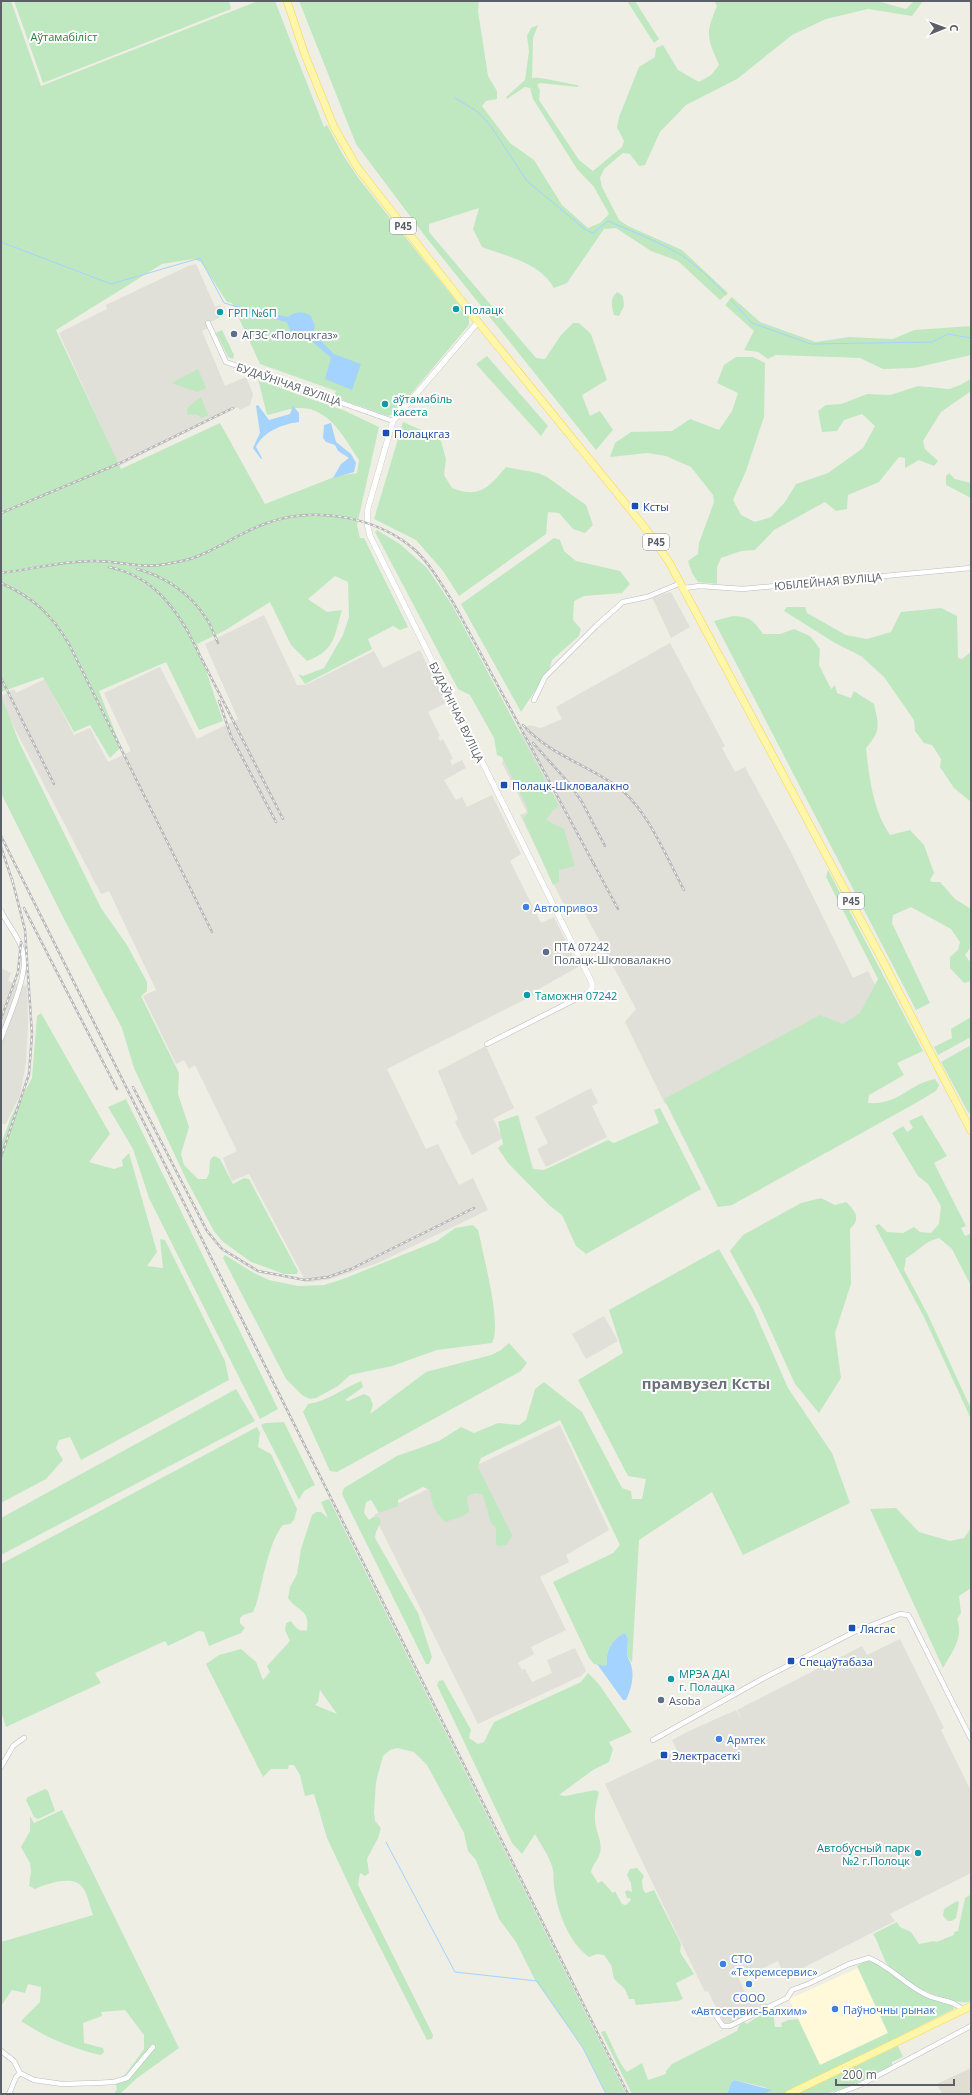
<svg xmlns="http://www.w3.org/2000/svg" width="972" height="2095" viewBox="0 0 972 2095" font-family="'Open Sans',sans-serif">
<rect width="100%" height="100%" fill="#efeee4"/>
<path fill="#fff8d9" d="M858 1968 888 2033 820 2065 789 1999Z"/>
<path fill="#e0dfd8" d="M196 264 215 307 220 305 225 315 206 324 208 328 202 331 225 386 246 377 253 394 250 405 240 410 238 407 119 466 59 333 107 309 106 305 188 266Z
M671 592 690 627 671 638 652 597Z
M264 615 297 685H305L374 651 383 668 420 650 446 703 428 712 440 736 438 737 440 741 443 739 453 759 450 760 452 765 462 760 466 768 444 780 456 800 462 797 467 807 492 795 521 854 510 861 541 923 554 917 578 967 535 991 536 994 387 1069 426 1149 438 1144 459 1185 473 1178 488 1210 378 1263 331 1279 311 1282H306L249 1174 232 1181 223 1158 237 1151 195 1065 189 1069 184 1060 176 1064 143 996 156 990 109 891 101 894 1 702V696L14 689 16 693 45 679 74 735 90 728 108 762 131 751 104 693 160 667 197 739 238 719 205 644Z
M670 643 725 746 722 748 735 772 745 767 790 850 853 978 868 971 896 1025 845 1053 820 1019 665 1104 625 1022 636 1009 583 910 563 903 520 815 527 812 502 763 517 737 529 725 541 728 562 719 556 707Z
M1 968 11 973 8 981 22 986 27 985 28 1025 26 1063 20 1095 6 1124H1Z
M486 1046 514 1108 493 1119 503 1138 472 1155 455 1122 458 1119 438 1071Z
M591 1088 598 1103 592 1106 607 1137 546 1167 537 1149 548 1143 535 1117Z
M604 1316 618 1341 586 1359 572 1334Z
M560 1425 609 1530 566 1555 569 1562 540 1577 566 1630 531 1647 534 1654 518 1663 522 1670 525 1669 532 1682 552 1673 547 1660 575 1648 586 1671 581 1676 478 1724 374 1515Z
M900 1639 944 1728 941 1730 971 1791V1873L890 1914 895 1921 785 1977 778 1961 739 1979 750 2004 763 1998 767 2005 728 2024 724 2023 708 1991 705 1992 605 1784 677 1750 672 1740 689 1731 736 1710 743 1722 737 1710 862 1646 867 1655Z"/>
<path fill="#e0ddd3" d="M971 2068V2094H942L937 2084Z"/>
<path fill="#bfe8c1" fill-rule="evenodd" d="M1 1H11L41 86 258 1H275L324 127 327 125 343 155 359 179 469 317V325L395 413 388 416 334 397 336 391 260 364 232 303 227 302 201 262 193 259 162 264 56 330 121 469 220 423 265 504 337 476 357 473 359 460C344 438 329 406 297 408 287 409 277 413 267 415L258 379 299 395 343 410 379 427 357 525 360 538H364L408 627 400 630 393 626 368 639 372 649 305 684 298 674 303 676 324 668 343 635 349 617 348 582 335 576 308 599 327 612 342 610C334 636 336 650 307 661L291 645 270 602 224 631 197 644 223 721 199 730 166 662 99 691 121 747 110 758 90 725 74 732 43 677 1 692Z
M14 1H229L231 9 43 83Z
M299 1H479L478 11 488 76 497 91V99L486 101 482 106 510 143 534 160 562 205 588 228 600 223 609 214 594 187 577 169 533 99 530 88 525 87 507 99 506 97 525 80 529 51 527 36 531 28 538 25 533 38 532 78C539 76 568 84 578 85V87L540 83 537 85 540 90 539 100 579 160 593 171 622 147 624 141 617 127 619 117 639 67 655 57 656 48 663 45 678 70 699 82 711 75 719 65C707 37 705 34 717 6L714 1H877L906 9 914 1H923L912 16 868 9 826 19 792 35 737 79 686 105 660 132 645 165 639 166 630 154 623 153 604 169 600 178 602 187 619 220 628 226 682 250 728 293 720 300 678 261 651 251 616 228 604 229 567 283 554 288C539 262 508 257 482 247L473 229 479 208 429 224V232L536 358 545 359 561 335 573 323H579L591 334 607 380 582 395 590 416 600 411 613 430 596 450 425 236 356 144Z
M627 1H635L659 39 654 43Z
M617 292 623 296 624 306 619 316 614 315C612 307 609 299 617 292Z
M732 297 760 322 816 342 849 337 893 339 914 330 971 326V355L914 368 883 369 860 358 776 355 768 359 758 352 744 350 754 331 725 305Z
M222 330 234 355 233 359 228 357 216 333Z
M487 356 548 426 541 436 476 364Z
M736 357H753L765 363 764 417 746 471 733 500 741 515 755 522 771 517 785 502 796 484 828 473 863 448 875 426 862 414 844 420 837 431 822 432 818 411 826 405 841 404 867 394 890 395 918 386 949 389 960 385 971 379V391L941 412 923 441 925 449 938 461 934 466 919 460 905 468V458L899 457 879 482 848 495 847 509 836 511 825 502 774 530 755 550 741 551 721 558 717 567V584L698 582 692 573 688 561 698 554 699 543 714 502 713 495 691 467 666 456 648 453 610 457 615 443 631 432 672 431 690 419 719 430 732 411 738 393 717 383 724 365Z
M198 369 206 388 197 392 171 383Z
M201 397 208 415 202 418 196 414 187 415 188 407Z
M403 422 428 433 441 441 446 459 444 475 452 488C480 499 489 487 506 467L538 473 547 477 586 505 593 525 585 533 573 529 559 513 548 512 546 534 459 596 443 571 416 540 374 519Z
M949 473 955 479 971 483V498L946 485V476Z
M377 530 400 544 427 568 452 605 559 806 552 811 546 820 564 829 575 866 559 870V882L553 885 523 818 528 813 527 807 502 757 497 755 494 738 470 695 458 689 375 532Z
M554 538 560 540 564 551 576 561 620 571 630 584 622 593 584 596 574 601 573 620 581 629 579 636 552 660 549 670 521 712 461 604Z
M787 607H805L807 613 846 635 867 639 891 632 901 612 941 608 957 616 958 658 962 659 971 652V802L954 788 940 767 941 759 932 745 924 743 915 731 914 720 884 677 861 656 835 643 784 611Z
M733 616C751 617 753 620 763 634H780L794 629 810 636 820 649 819 665 831 689 835 685 837 693 851 698 854 691 874 704C879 725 881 731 866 748 869 776 873 811 890 835L910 830 924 845 934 873 930 880 932 882H940L955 899 971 909V947L965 955 971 963V981L964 983 950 968V957L958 950 960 942 951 929 911 907 893 915 892 923 930 1003 916 1010 714 621Z
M1 695 19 742 101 908 127 945 147 982V991L141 996 179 1073 178 1094 189 1127 181 1154 184 1165 198 1179H206L209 1174 210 1160 214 1156 220 1159 233 1184 244 1178 249 1179 298 1271 297 1274H284L251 1262 222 1241 214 1231 188 1183 134 1068 122 1028 64 919 1 793Z
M828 870 923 1051 897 1063 904 1075 869 1095 868 1103C900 1105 908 1084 935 1079L939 1085 936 1091 914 1104 732 1205 718 1207 664 1099 820 1015 843 1024 860 1013 878 979 826 877Z
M41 1013 110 1134 89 1162 114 1169 123 1166 122 1160 129 1153 157 1252 147 1266 163 1268 160 1239 165 1240 225 1361 229 1380 81 1460 70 1437 59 1440 56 1448 63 1460 46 1479 1 1503V1144L11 1117 32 1078 37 1016Z
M971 1017V1037L938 1055 934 1047 952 1038 951 1029Z
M971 1045V1114L968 1112 941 1062Z
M126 1099 278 1409 260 1419 149 1198 133 1149 108 1107Z
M660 1108 701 1189 586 1254 576 1246 562 1215 550 1206 508 1163 498 1148 503 1144 498 1122 518 1115 533 1169 544 1170 608 1140 614 1143 659 1123 654 1110Z
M922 1115 947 1156 934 1163 966 1226 961 1228 965 1236 970 1234 971 1236V1286L952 1249 939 1238C921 1243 921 1250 906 1258L904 1270 928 1315 971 1409V1419L924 1317 875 1226 879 1224 887 1232 903 1233 914 1227 920 1232 931 1233 939 1224 941 1206 928 1184 918 1176 892 1133 903 1126 907 1132 913 1128 909 1121Z
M821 1198 835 1205 846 1202C856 1211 861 1219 850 1229L851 1284 835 1333 841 1378 819 1413 795 1384 759 1305 730 1251 743 1235 801 1203Z
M473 1225 478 1230 480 1238C484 1259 502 1326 492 1343L437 1350 392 1366 350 1375 338 1386 316 1398 310 1399 302 1395 286 1379 223 1258 225 1255 252 1272 269 1280 298 1286 324 1285 343 1279 437 1241 455 1228Z
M719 1249 753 1308 788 1388 832 1453 850 1503 743 1555 712 1492 639 1540 632 1663 627 1656 628 1638 625 1633C613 1637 605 1652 607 1664L605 1666 594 1664 589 1658 553 1582 613 1553 620 1545 560 1420 481 1458 478 1467 512 1535 507 1545 499 1546 496 1545V1528L491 1523 483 1495 475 1493 467 1497 469 1512 463 1516 445 1522C435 1513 432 1504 430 1490L423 1487 398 1500V1506L379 1513 371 1500 366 1502 364 1513 369 1520 373 1517H378L381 1521 376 1532 375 1538 418 1613 432 1657 429 1664H426L342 1494 344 1488 397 1456 439 1441 461 1427 474 1433 498 1423 519 1425 526 1420 535 1389 544 1382 582 1412 622 1488 631 1491 632 1499H642L646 1479 628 1476 578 1380 623 1353 609 1310Z
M509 1343 527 1363 521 1371 337 1472 330 1471 303 1412 308 1404C328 1401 342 1389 361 1381L363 1387 345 1400 348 1401 364 1394 370 1397 373 1405 370 1414 426 1372 491 1355 501 1350Z
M236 1389 255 1421 1 1555V1518Z
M284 1422 315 1485 304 1491 299 1500 261 1425 265 1423Z
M257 1427 260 1433 258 1447 271 1454 297 1509 294 1520 290 1524 283 1525C268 1543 263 1582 256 1605L253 1612 243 1615 240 1618V1623L245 1628 241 1633 209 1646 204 1632 199 1631 168 1646 165 1641 95 1673 101 1683 6 1727 1 1711V1564Z
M329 1499 626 2094H606L583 2048 535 1980 516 1942 499 1919 476 1860 468 1851 464 1833 427 1765 414 1752 397 1748 390 1750 383 1756 376 1782 374 1812 375 1821 381 1828 378 1838 367 1859 369 1873 365 1876 360 1873 358 1885 433 2035 432 2039 427 2040 358 1904 327 1838 314 1794 305 1796 300 1775 294 1765H289L288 1769H271L263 1777 206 1664 219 1655 241 1649 256 1662 263 1680 270 1672 267 1666 290 1641 285 1630 286 1623 291 1621C296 1628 298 1632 307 1630 310 1608 298 1613 288 1598L290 1587 297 1574 301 1549 312 1515 316 1512H321L328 1518 321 1502ZM320 1690 337 1714 315 1705 318 1702Z
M971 1505V1588L959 1596 961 1613 957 1619C964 1639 952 1651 943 1668L870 1509 896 1508 919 1532 950 1541 964 1538 971 1528Z
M588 1673 598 1683 632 1732 609 1742 613 1749 609 1762 593 1770 559 1795 565 1796 595 1790 599 1792C597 1801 594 1811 595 1820 595 1831 603 1841 600 1853 598 1860 593 1864 591 1872L598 1883 602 1881 613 1893 615 1891 622 1904 626 1905 631 1900 630 1898H627L625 1892 627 1890 632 1892 631 1883 627 1875 630 1869 637 1868 644 1876 642 1880 643 1890 646 1893 654 1890 681 1944 680 1952 694 1974 676 1983 683 1999 678 2001 636 2005 634 1999H629L625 1989 614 1979 611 1965 604 1955 597 1954 589 1957C568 1942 557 1910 554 1886 553 1881 554 1875 553 1870 550 1857 541 1845 535 1834L522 1854 512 1843 437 1685 439 1681 443 1680 471 1730 469 1738 478 1744 484 1742 494 1722 581 1682Z
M45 1789 48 1791 55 1811 38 1819 34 1817 26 1800 28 1797Z
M62 1810 179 2048 137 2078 120 2094H114L117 2089 115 2080 125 2075 144 2049V2035L125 2010 101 2012 102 2016 83 2023 84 2043 103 2048 104 2052 101 2055C73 2049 46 2038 21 2021L40 2002 41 1987 28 1984 25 1993 12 1990 1 2006V1942L93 1915C90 1907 88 1895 83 1888 73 1874 47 1884 35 1889L29 1886 31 1871 30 1863 21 1847 30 1831V1816L34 1823Z
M971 1894V2001C954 2009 899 1980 888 1965 884 1961 878 1941 873 1934L897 1922 900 1927 911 1932 919 1944 934 1941 936 1942 954 1935V1932L958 1931 965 1898Z
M957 1901 959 1903 956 1918 952 1921H948L943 1916 944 1909Z
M869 1959 929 1998 953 2006 954 2009 783 2094H763L771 2090 764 2087 734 2080 731 2083 727 2094H632L601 2032 605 2031C612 2043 618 2063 627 2072L642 2063 648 2080 666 2074V2071L672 2064 737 2031 740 2024 744 2022 747 2024C754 2019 760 2015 768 2011L773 2013 775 2027H782L781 2023 788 2020 798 2019 820 2065 888 2033 857 1966Z
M898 2046 903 2057 892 2062V2065C870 2077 849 2088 825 2094 816 2095 806 2094 797 2094Z"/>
<path fill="#a4d3ff" d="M242 307 288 317C296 311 303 311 311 316L315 326 313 333 334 354 361 364 352 390 325 379 331 358 307 337H294L291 334 287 322 241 312Z
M258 405 269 420 290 414 293 406 299 413V422C282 424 263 432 256 447L262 458 261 459 253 448 260 433 256 406Z
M331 423 336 442 351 454 356 463 354 472 333 478 341 464 349 458 338 451 335 445 326 442 323 438 324 425Z
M625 1633 628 1638 627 1656C636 1670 633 1685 626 1700H623L597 1664 605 1666 607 1664C605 1652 613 1637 625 1633Z
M734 2080 772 2090 763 2094H727L731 2083Z"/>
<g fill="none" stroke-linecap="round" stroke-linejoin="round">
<path stroke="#a4d3ff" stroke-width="1" d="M455 98 478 112 490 125 527 181 586 230 593 233 608 221C631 231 655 240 676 252 693 261 713 281 726 295
M1 242 111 284 200 258 224 303 242 308
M730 299 752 323 811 344 932 342 948 334 971 338
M386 1842 455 1972 537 1981 583 2048 606 2094"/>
<defs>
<path id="minor" d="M208 323 226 362 393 421
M684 588 700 586 743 589 971 568
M534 700 545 677 596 626 623 602 647 597 681 583
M1 911C8 926 22 940 24 958 26 979 8 1019 1 1039
M487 1044 588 993
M653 1740 762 1679 854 1632 900 1614 908 1615 911 1620 971 1739
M1 1767 13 1746 24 1738
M703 2011 714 2013 723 2026H730L787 1998 792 1990 808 1984 849 1964 869 1958C892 1967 907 1987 929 1996 941 2001 953 2000 963 2010
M1 2051 14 2061 20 2073 34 2080 62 2084 96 2083 114 2082 127 2078 153 2047
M9 2094 16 2077 20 2073
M836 2094 860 2085 971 2026"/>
<path id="tertiary" d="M478 322 393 421 368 508 367 523 370 536 592 983V988L588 993"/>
<path id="primary" d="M287 1 305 55 334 127 357 167 478 322 646 529 669 562 886 967 971 1131
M789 2094 971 2006"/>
</defs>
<use href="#minor" stroke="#b9bcc1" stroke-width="5.5"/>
<use href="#tertiary" stroke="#b9bcc1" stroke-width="6"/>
<use href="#primary" stroke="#fad453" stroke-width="8"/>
<use href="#minor" stroke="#fff" stroke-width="4.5"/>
<use href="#tertiary" stroke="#fff" stroke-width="5.5"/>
<use href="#primary" stroke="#fff6a9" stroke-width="7"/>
<defs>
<path id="rail" d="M1 513 118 464 233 408
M109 567C147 575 168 598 187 630L283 819
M137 569C164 576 190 593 206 618 211 625 214 634 218 643
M1 573C32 569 63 561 94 561 118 561 142 569 166 564 175 562 185 561 193 558 218 549 241 532 267 523 315 506 376 516 415 550 431 565 442 585 454 604L618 909
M1 583C34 598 51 614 69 644L212 932
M1 678 54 784
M219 701 231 736 276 822
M523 725C548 753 582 763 612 783 646 804 665 855 684 890
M533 743 568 782 582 802 605 846
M1 836 628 2094
M1 847 13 883
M24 908 117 1089
M1 1019 18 972 21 942
M133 1087 207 1231 222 1249 258 1271 305 1280 328 1277 351 1269 474 1208
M1 1157 29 1074 32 1034 25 930 12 879"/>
</defs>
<use href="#rail" stroke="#b7b8b9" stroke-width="2.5"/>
<use href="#rail" stroke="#fff" stroke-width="1" stroke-dasharray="3" stroke-linecap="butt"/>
</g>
<g fill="#0f9aa8" stroke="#fff" stroke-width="1.5">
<circle cx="456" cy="309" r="4"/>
<circle cx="220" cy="312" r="4"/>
<circle cx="385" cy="404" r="4"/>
<circle cx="527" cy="995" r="4"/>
<circle cx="671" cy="1679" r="4"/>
<circle cx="918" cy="1853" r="4"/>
</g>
<g fill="#5c6f8a" stroke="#fff" stroke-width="1.5">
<circle cx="234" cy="334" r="4"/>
<circle cx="546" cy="952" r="4"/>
<circle cx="661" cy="1700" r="4"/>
</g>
<g fill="#1a4fb4" stroke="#fff" stroke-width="1.5">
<rect x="382" y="429" width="8" height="8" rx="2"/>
<rect x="631" y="502" width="8" height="8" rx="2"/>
<rect x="500" y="781" width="8" height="8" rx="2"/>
<rect x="848" y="1624" width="8" height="8" rx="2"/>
<rect x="787" y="1657" width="8" height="8" rx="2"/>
<rect x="660" y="1751" width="8" height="8" rx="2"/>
</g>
<g fill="#3f7fe0" stroke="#fff" stroke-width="1.5">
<circle cx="526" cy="907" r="4"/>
<circle cx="719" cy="1739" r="4"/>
<circle cx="723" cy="1964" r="4"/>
<circle cx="749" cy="1984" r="4"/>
<circle cx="835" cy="2009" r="4"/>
</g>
<g text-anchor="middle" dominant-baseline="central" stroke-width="4" stroke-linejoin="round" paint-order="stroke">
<g fill="#fff" stroke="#8d9094" stroke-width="1">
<rect x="390" y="218" width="26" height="16" rx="3"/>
<rect x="643" y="534" width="26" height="16" rx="3"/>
<rect x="838" y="893" width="26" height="16" rx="3"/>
</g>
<g font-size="10" font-weight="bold" fill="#5c6066">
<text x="403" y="226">Р45</text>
<text x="656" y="542">Р45</text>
<text x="851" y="901">Р45</text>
</g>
<g font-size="11" fill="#2f8237" stroke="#fff">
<text x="64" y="36">Аўтамабіліст</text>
</g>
<g font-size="11" fill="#0d838f" stroke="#fff" text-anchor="start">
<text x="464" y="309">Полацк</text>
<text x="228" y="312">ГРП №6П</text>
<text x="393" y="398">аўтамабіль<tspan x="393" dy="13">касета</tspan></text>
<text x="535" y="995">Таможня 07242</text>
<text x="679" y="1673">МРЭА ДАІ<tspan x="679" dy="13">г. Полацка</tspan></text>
<text x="910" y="1847" text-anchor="end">Автобусный парк<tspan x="910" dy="13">№2 г.Полоцк</tspan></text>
</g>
<g font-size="11" fill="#4e5e75" stroke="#fff" text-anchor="start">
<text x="242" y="334">АГЗС «Полоцкгаз»</text>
<text x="554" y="946">ПТА 07242<tspan x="554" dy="13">Полацк-Шкловалакно</tspan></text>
<text x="669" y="1700">Asoba</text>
</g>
<g font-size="11" fill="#5c6066" stroke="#fff">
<text transform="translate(289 384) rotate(19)">БУДАЎНІЧАЯ ВУЛІЦА</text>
<text transform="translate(828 581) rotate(-5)">ЮБІЛЕЙНАЯ ВУЛІЦА</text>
<text transform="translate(457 712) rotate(64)">БУДАЎНІЧАЯ ВУЛІЦА</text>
</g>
<g font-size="11" fill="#164399" stroke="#fff" text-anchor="start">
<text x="394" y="433">Полацкгаз</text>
<text x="643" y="506">Ксты</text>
<text x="512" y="785">Полацк-Шкловалакно</text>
<text x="860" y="1628">Лясгас</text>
<text x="799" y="1661">Спецаўтабаза</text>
<text x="672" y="1755">Электрасеткі</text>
</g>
<g font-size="11" fill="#366cbe" stroke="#fff" text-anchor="start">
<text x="534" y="907">Автопривоз</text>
<text x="727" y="1739">Армтек</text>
<text x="731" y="1958">СТО<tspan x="731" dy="13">«Техремсервис»</tspan></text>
<text x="749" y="1997" text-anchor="middle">СООО<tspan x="749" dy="13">«Автосервис-Балхим»</tspan></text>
<text x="843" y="2009">Паўночны рынак</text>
</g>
<g font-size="15" font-weight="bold" fill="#6d7278" stroke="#fff">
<text x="706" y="1383">прамвузел Ксты</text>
</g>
</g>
<rect width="972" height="2095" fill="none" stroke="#5c6066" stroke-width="4"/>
<g transform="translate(944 28) rotate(89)" stroke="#ffffff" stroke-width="3" paint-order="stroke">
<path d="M0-3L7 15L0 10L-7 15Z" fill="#5c6066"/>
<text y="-6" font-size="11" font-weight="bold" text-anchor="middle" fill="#5c6066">С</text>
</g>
<path d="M836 2079v6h118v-6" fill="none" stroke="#5c6066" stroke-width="2"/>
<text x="842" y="2079" font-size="12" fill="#5c6066" stroke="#ffffff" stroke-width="3" paint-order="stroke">200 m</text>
</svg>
